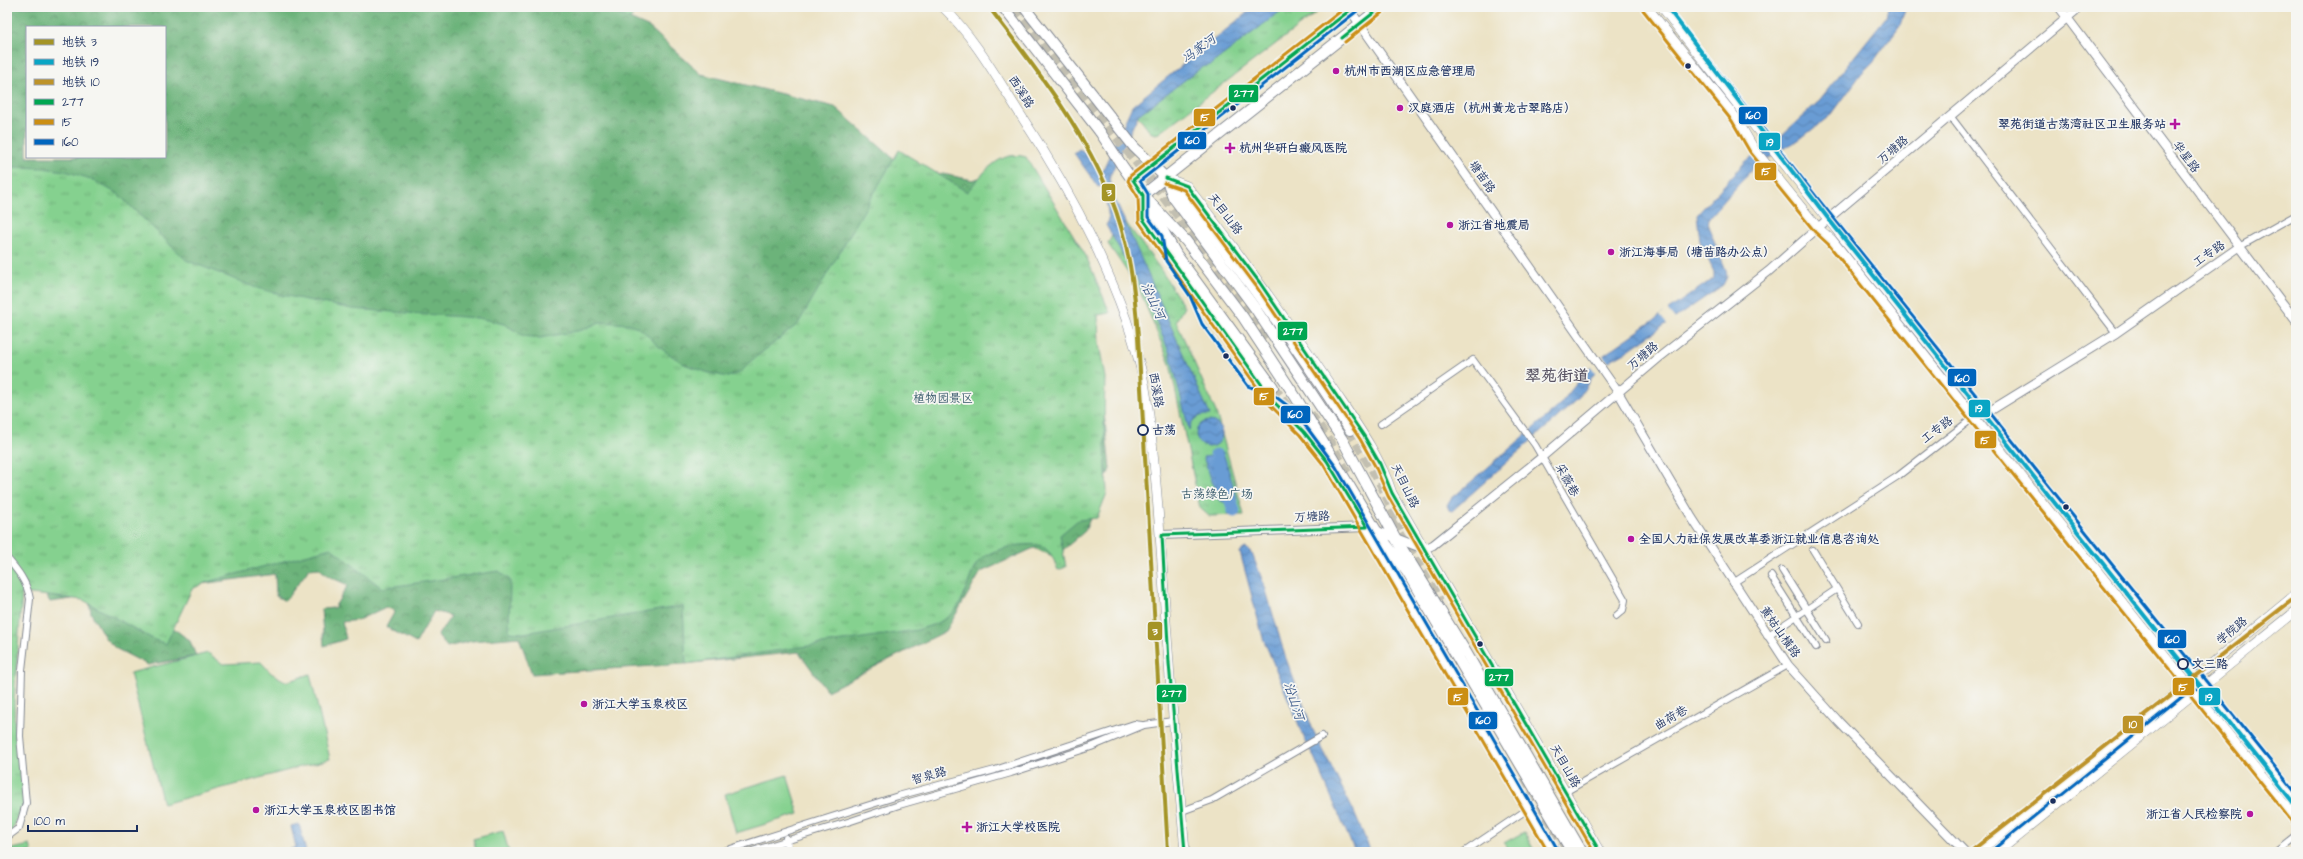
<svg xmlns="http://www.w3.org/2000/svg" width="2303" height="859" viewBox="0 0 2303 859" font-family="'Architects Daughter','LXGW WenKai TC',sans-serif">
<defs>
<pattern id="forest-crowns" width="20" height="18" patternUnits="userSpaceOnUse"><rect width="20" height="18" fill="#6cb37a"/><path d="M2 6a3 3 0 1 1 6 0M12 15a3 3 0 1 1 6 0" fill="none" stroke="#589267"/></pattern>
<pattern id="park-tufts" width="24" height="20" patternUnits="userSpaceOnUse"><rect width="24" height="20" fill="#85d18f"/><path d="M3 7l-1-3M5 7V3M7 7l1-3M15 17l-1-3M17 17v-4M19 17l1-3" fill="none" stroke="#6caa78"/></pattern>
<pattern id="water-waves" width="16" height="10" patternUnits="userSpaceOnUse"><rect width="16" height="10" fill="#699cd4"/><path d="M0 5q4-4 8 0t8 0" fill="none" stroke="#5680af"/></pattern>
</defs>
<rect width="100%" height="100%" fill="#f6f6f2"/>
<filter id="ink" filterUnits="userSpaceOnUse"><feTurbulence type="fractalNoise" baseFrequency=".025" numOctaves="2"/><feDisplacementMap in="SourceGraphic" scale="8" xChannelSelector="R" yChannelSelector="G"/><feConvolveMatrix kernelMatrix="1 2 1 2 8 2 1 2 1" color-interpolation-filters="sRGB"/></filter>
<filter id="wash" filterUnits="userSpaceOnUse"><feTurbulence type="fractalNoise" baseFrequency=".012" numOctaves="4" result="noise"/><feDisplacementMap in="SourceGraphic" scale="16" xChannelSelector="R" yChannelSelector="G"/><feGaussianBlur stdDeviation="0.9" result="paint"/><feColorMatrix in="noise" values="0 0 0 0 0 0 0 0 0 0 0 0 0 0 0 0 0 1.4 0 .05"/><feComposite in="paint" operator="in"/></filter>
<g filter="url(#wash)">
<rect width="100%" height="100%" fill="#ece3c6"/>
<path fill="#85d18f" stroke="#508076" d="M604 7H636L630 20Z
M208 653 223 664 261 662 271 673 287 682 310 674 330 759 163 804 130 673Z
M787 775 799 814 736 833 725 794Z
M503 831 509 852H477L473 839Z
M1524 832 1535 852H1509L1504 843Z
M30 845 32 852H7V850Z"/>
<path fill="url(#forest-crowns)" stroke="#44716c" fill-rule="evenodd" d="M7 7H602L650 28 701 74 835 107 902 166 973 180 1027 161 1093 308 1110 469 1085 531 1063 550 1050 555 1034 548 981 572 946 631 827 691 799 652 684 664 532 674 519 637 472 641 447 647 438 635 451 616 434 611 416 643 386 627 395 611 386 607 358 620 342 622 346 639 324 646 321 609 334 608 348 585 328 576 319 568 309 569 285 601 276 596 275 574 194 585 172 627 190 641 196 656 148 665 115 648 105 638 91 613 87 588 72 599 50 602 32 569 7 595ZM27 27H165V157H27Z"/>
<path fill="url(#park-tufts)" stroke="#508076" d="M1286 7H1324L1159 133 1155 134 1150 132 1137 115 1202 67 1210 65Z
M899 150 967 192C983 174 999 149 1026 157L1086 256 1110 313 1098 315 1099 344 1105 378 1104 423 1107 493 1097 518 1078 520 1060 535 1066 567 1058 570C1054 561 1051 550 1041 546 1027 541 990 549 980 560 969 571 967 596 956 609 945 622 932 625 917 630L686 664 683 606 524 633 509 632 510 580 499 571 382 588 331 548 207 582 192 589 166 644 153 639 83 600 22 593 14 701 15 732 26 801 7 841V170L16 167 43 168 65 171 91 179 118 194 186 260 254 287 282 295 352 309 478 318 504 324 524 336 540 338 582 330 600 322 631 324 643 331 659 347 684 364 709 373 728 377 741 372 752 360 798 324Z
M1121 216 1159 267 1184 307 1176 321 1216 412 1244 515 1209 516 1200 508 1170 364 1139 289 1108 244Z"/>
<path fill="url(#water-waves)" stroke="#426699" d="M1254 7H1286L1210 65 1202 67 1138 115 1109 178 1113 195 1210 415C1198 415 1192 418 1189 430L1170 354 1145 294 1106 225 1109 220 1104 185 1098 187 1074 153 1079 149 1083 151 1101 174 1132 106Z
M1888 7H1906L1900 25 1873 62 1861 74 1832 114 1800 139 1754 167 1709 218 1708 226 1726 270 1727 277 1723 285 1627 351 1609 361 1594 374 1578 399 1452 511 1449 510 1447 505 1450 500 1557 408 1589 368 1604 355 1714 278V272L1700 241 1697 215 1745 162 1782 135 1817 103 1886 17Z
M1196 434a13 13 0 1 1 26 0a13 13 0 1 1-26 0Z
M1223 452 1237 498 1232 506 1219 500 1203 457 1213 456Z
M1245 548 1251 551 1265 587 1285 656 1313 730 1354 812 1371 852H1355L1314 757 1305 740 1263 638 1240 552Z
M299 824 306 852H284L296 847 291 826Z"/>
<path fill="#ece3c6" d="M1667 309 1676 320 1668 325 1660 316Z
M1602 354 1609 363 1596 374 1589 365Z"/>
<g fill="none" stroke-linecap="round" stroke-linejoin="round">
<path stroke="#699cd4" stroke-width="13" d="M1216 455 1234 511"/>
</g>
</g>
<g filter="url(#ink)">
<g fill="none" stroke-linecap="round" stroke-linejoin="round">
<path stroke="#c2bfb1" stroke-width="10" stroke-dasharray="10 5" stroke-linecap="butt" d="M1016 7 1208 254 1270 339
M1273 387 1306 430
M1310 414 1326 436 1347 473
M1350 430 1381 484 1402 529
M1391 521 1440 601
M1523 778 1565 852"/>
<defs>
<path id="minor" d="M1951 117 2116 333
M2239 247 2296 215
M1381 424 1473 360 1535 445 1625 600 1623 610 1616 616
M1813 550 1858 623
M7 558C18 571 27 582 30 599L22 670 20 736 26 803 19 828 7 837
M1782 570 1826 640
M1771 576 1816 647
M1733 583 1898 476 1973 418 1985 414
M1767 636 1837 589
M1565 792 1788 665
M1182 811 1212 800 1322 736
M786 838 790 852
M721 852 898 796 995 770 1134 724 1142 725
M749 852 851 821 899 805 1011 773 1091 747 1144 725 1173 721
M1464 852 1528 809
M2277 852 2296 837"/>
<path id="tertiary" d="M2059 7 2296 321
M1350 10 1618 392 1692 518 1788 665 1839 722 1965 852
M1985 414 2116 333 2239 247
M1162 535 1367 527 1424 549 1433 545 1542 457 1661 356 1769 271 1828 219 2080 7"/>
<path id="secondary" d="M943 7C975 38 998 80 1022 117 1072 193 1126 294 1144 383 1150 413 1152 443 1155 473 1161 536 1164 599 1169 663 1173 726 1180 789 1185 852
M1647 7 1736 118 1754 149 1819 229 1832 240 2296 819
M1662 7C1868 276 2086 535 2296 801
M1166 178 1187 186C1237 250 1284 316 1329 383 1352 418 1379 453 1392 493L1600 852
M1143 195V219L1274 402 1304 432 1327 461 1347 493 1554 852
M1978 852 2187 684 2296 594
M1998 852 2296 611"/>
<path id="primary" d="M1003 7 1100 132
M1024 7 1134 147 1166 178 1173 197 1255 308 1342 439 1396 539 1467 654 1582 852
M1121 164 1143 195 1186 241 1243 317 1295 396 1376 530 1407 572 1572 852
M1133 180 1354 7
M1143 195 1381 7"/>
<path id="trunk" d="M1166 178C1234 258 1294 342 1350 430
M1143 195 1176 254 1273 387"/>
</defs>
<use href="#minor" stroke="#848992" stroke-width="8"/>
<use href="#tertiary" stroke="#848992" stroke-width="10"/>
<use href="#secondary" stroke="#848992" stroke-width="10"/>
<use href="#primary" stroke="#848992" stroke-width="12"/>
<use href="#trunk" stroke="#848992" stroke-width="12"/>
<use href="#minor" stroke="#fff" stroke-width="6"/>
<use href="#tertiary" stroke="#fff" stroke-width="8"/>
<use href="#secondary" stroke="#fff" stroke-width="9"/>
<use href="#primary" stroke="#fff" stroke-width="10"/>
<use href="#trunk" stroke="#fff" stroke-width="10"/>
<defs>
<path id="primary-bridge" d="M1100 132 1121 164"/>
</defs>
<use href="#primary-bridge" stroke="#848992" stroke-width="12" stroke-linecap="butt"/>
<use href="#primary-bridge" stroke="#fff" stroke-width="10"/>
<defs>
<path id="bus-1" d="M1342 38 1381 7
M1166 178 1187 186 1260 283 1364 436 1380 464 1392 493 1600 852
M1133 180 1143 195V219L1274 402 1304 432 1327 461 1367 527
M1133 180 1354 7
M1162 535 1169 663 1185 852
M1162 535 1367 527"/>
<path id="bus-2" d="M1346 7 1130 176 1128 181 1138 197 1139 222 1270 405 1300 435 1323 464 1548 852
M1643 10 1732 121 1750 152 1815 232 1828 244 2292 822
M1345 42 1384 11
M1164 183 1184 190 1256 286 1360 439 1375 466 1388 496 1594 852"/>
<path id="bus-3" d="M1668 7 1822 204 2296 793
M1357 11 1140 181 1148 194V217L1162 236 1166 261 1190 296 1202 324 1248 386 1276 397 1288 406 1308 429 1336 467 1558 850
M1995 848 2193 688 2200 689 2219 713"/>
</defs>
<use href="#bus-1" stroke="#f6f6f2" stroke-width="6"/>
<use href="#bus-2" stroke="#f6f6f2" stroke-width="6"/>
<use href="#bus-3" stroke="#f6f6f2" stroke-width="6"/>
<use href="#bus-1" stroke="#00a651" stroke-width="3"/>
<use href="#bus-2" stroke="#cb8e13" stroke-width="3"/>
<use href="#bus-3" stroke="#0065bd" stroke-width="3"/>
<defs>
<path id="metro-1" d="M989 7C1034 67 1083 127 1111 198 1129 242 1135 290 1138 337L1168 852"/>
<path id="metro-2" d="M1667 7 1827 217 2296 806"/>
<path id="metro-3" d="M1970 852 2296 597"/>
</defs>
<use href="#metro-1" stroke="#f6f6f2" stroke-width="7"/>
<use href="#metro-2" stroke="#f6f6f2" stroke-width="7"/>
<use href="#metro-3" stroke="#f6f6f2" stroke-width="7"/>
<use href="#metro-1" stroke="#a49426" stroke-width="4"/>
<use href="#metro-2" stroke="#09a5c4" stroke-width="4"/>
<use href="#metro-3" stroke="#bd9329" stroke-width="4"/>
</g>
</g>
<g fill="#1b2f5e" stroke="#f6f6f2" stroke-width="1.5">
<circle cx="1688" cy="66" r="3.5"/>
<circle cx="1233" cy="108" r="3.5"/>
<circle cx="1226" cy="356" r="3.5"/>
<circle cx="2066" cy="507" r="3.5"/>
<circle cx="1480" cy="644" r="3.5"/>
<circle cx="2053" cy="801" r="3.5"/>
</g>
<g fill="#b5179e" stroke="#f6f6f2" stroke-width="1.5">
<circle cx="1336" cy="71" r="4"/>
<circle cx="1400" cy="108" r="4"/>
<path d="M2173 118h4v4h4v4h-4v4h-4v-4h-4v-4h4z"/>
<path d="M1228 142h4v4h4v4h-4v4h-4v-4h-4v-4h4z"/>
<circle cx="1450" cy="225" r="4"/>
<circle cx="1611" cy="252" r="4"/>
<circle cx="1631" cy="539" r="4"/>
<circle cx="584" cy="704" r="4"/>
<circle cx="256" cy="810" r="4"/>
<circle cx="2250" cy="814" r="4"/>
<path d="M965 821h4v4h4v4h-4v4h-4v-4h-4v-4h4z"/>
</g>
<g fill="#f6f6f2" stroke="#1b2f5e" stroke-width="2">
<circle cx="1143" cy="430" r="5"/>
<circle cx="2183" cy="664" r="5"/>
</g>
<g text-anchor="middle" dominant-baseline="central" stroke-width="3.5" stroke-linejoin="round" paint-order="stroke">
<g font-size="12" font-weight="bold" fill="#1b2f5e" stroke="#f6f6f2" text-anchor="start">
<text x="1344" y="71">杭州市西湖区应急管理局</text>
<text x="1408" y="108">汉庭酒店（杭州黄龙古翠路店）</text>
<text x="2166" y="124" text-anchor="end">翠苑街道古荡湾社区卫生服务站</text>
<text x="1239" y="148">杭州华研白癜风医院</text>
<text x="1458" y="225">浙江省地震局</text>
<text x="1619" y="252">浙江海事局（塘苗路办公点）</text>
<text x="1639" y="539">全国人力社保发展改革委浙江就业信息咨询处</text>
<text x="592" y="704">浙江大学玉泉校区</text>
<text x="264" y="810">浙江大学玉泉校区图书馆</text>
<text x="2242" y="814" text-anchor="end">浙江省人民检察院</text>
<text x="976" y="827">浙江大学校医院</text>
</g>
<g font-size="12" fill="#1b2f5e" stroke="#f6f6f2">
<text transform="translate(1021 92) rotate(57)">西溪路</text>
<text transform="translate(1893 150) rotate(-40)">万塘路</text>
<text transform="translate(2186 157) rotate(53)">华星路</text>
<text transform="translate(1482 177) rotate(55)">塘苗路</text>
<text transform="translate(1225 214) rotate(53)">天目山路</text>
<text transform="translate(2209 254) rotate(-35)">工专路</text>
<text transform="translate(1643 356) rotate(-40)">万塘路</text>
<text transform="translate(1156 390) rotate(80)">西溪路</text>
<text transform="translate(1937 430) rotate(-37)">工专路</text>
<text transform="translate(1567 480) rotate(61)">采薇巷</text>
<text transform="translate(1405 486) rotate(64)">天目山路</text>
<text transform="translate(1312 517) rotate(-2)">万塘路</text>
<text transform="translate(2232 631) rotate(-40)">学院路</text>
<text transform="translate(1780 632) rotate(55)">黄姑山横路</text>
<text transform="translate(1671 718) rotate(-30)">曲荷巷</text>
<text transform="translate(1565 766) rotate(60)">天目山路</text>
<text transform="translate(929 776) rotate(-15)">智泉路</text>
</g>
<g font-size="12" fill="#36586a" stroke="#f6f6f2">
<text x="943" y="398">植物园景区</text>
<text x="1217" y="494">古荡绿色广场</text>
</g>
<g font-size="12" font-weight="bold" fill="#1b2f5e" stroke="#f6f6f2" text-anchor="start">
<text x="1152" y="430">古荡</text>
<text x="2192" y="664">文三路</text>
</g>
<g font-size="13" font-style="italic" fill="#365587" stroke="#f6f6f2">
<text transform="translate(1199 49) rotate(-37)">冯家河</text>
<text transform="translate(1153 301) rotate(65)">沿山河</text>
<text transform="translate(1294 701) rotate(72)">沿山河</text>
</g>
<g font-size="16" font-weight="bold" fill="#595463" stroke="#f6f6f2">
<text x="1557" y="376">翠苑街道</text>
</g>
</g>
<g stroke="#f6f6f2" stroke-width="1.5">
<rect x="1228" y="84" width="31" height="19" rx="4" fill="#00a651"/>
<rect x="1738" y="106" width="30" height="19" rx="4" fill="#0065bd"/>
<rect x="1193" y="108" width="23" height="19" rx="4" fill="#cb8e13"/>
<rect x="1177" y="131" width="30" height="19" rx="4" fill="#0065bd"/>
<rect x="1758" y="132" width="23" height="19" rx="4" fill="#09a5c4"/>
<rect x="1754" y="162" width="23" height="19" rx="4" fill="#cb8e13"/>
<rect x="1101" y="183" width="15" height="19" rx="4" fill="#a49426"/>
<rect x="1277" y="321" width="31" height="20" rx="4" fill="#00a651"/>
<rect x="1947" y="368" width="30" height="19" rx="4" fill="#0065bd"/>
<rect x="1253" y="387" width="22" height="19" rx="4" fill="#cb8e13"/>
<rect x="1968" y="399" width="23" height="19" rx="4" fill="#09a5c4"/>
<rect x="1280" y="405" width="31" height="19" rx="4" fill="#0065bd"/>
<rect x="1974" y="430" width="23" height="19" rx="4" fill="#cb8e13"/>
<rect x="1147" y="621" width="16" height="20" rx="4" fill="#a49426"/>
<rect x="2157" y="629" width="30" height="20" rx="4" fill="#0065bd"/>
<rect x="1484" y="668" width="30" height="19" rx="4" fill="#00a651"/>
<rect x="2172" y="677" width="23" height="19" rx="4" fill="#cb8e13"/>
<rect x="1156" y="684" width="31" height="19" rx="4" fill="#00a651"/>
<rect x="1447" y="687" width="22" height="19" rx="4" fill="#cb8e13"/>
<rect x="2198" y="687" width="23" height="19" rx="4" fill="#09a5c4"/>
<rect x="1468" y="711" width="30" height="19" rx="4" fill="#0065bd"/>
<rect x="2122" y="715" width="22" height="19" rx="4" fill="#bd9329"/>
</g>
<g font-size="11" text-anchor="middle" font-weight="bold" fill="#fff">
<text x="1244" y="97">277</text>
<text x="1753" y="119">160</text>
<text x="1205" y="121">15</text>
<text x="1192" y="144">160</text>
<text x="1770" y="146">19</text>
<text x="1766" y="175">15</text>
<text x="1109" y="196">3</text>
<text x="1293" y="335">277</text>
<text x="1962" y="382">160</text>
<text x="1264" y="400">15</text>
<text x="1979" y="412">19</text>
<text x="1295" y="418">160</text>
<text x="1985" y="444">15</text>
<text x="1155" y="635">3</text>
<text x="2172" y="643">160</text>
<text x="1499" y="681">277</text>
<text x="2183" y="691">15</text>
<text x="1172" y="697">277</text>
<text x="1458" y="701">15</text>
<text x="2209" y="701">19</text>
<text x="1483" y="724">160</text>
<text x="2133" y="728">10</text>
</g>
<rect width="2303" height="859" fill="none" stroke="#f6f6f2" stroke-width="24"/>
<rect x="26" y="26" width="140" height="132" fill="#f6f6f2" stroke="#9ea6b7"/>
<rect x="34" y="39" width="20" height="6" fill="#a49426" stroke="#9ea6b7"/>
<text x="62" y="46" font-size="12" fill="#1b2f5e">地铁 3</text>
<rect x="34" y="59" width="20" height="6" fill="#09a5c4" stroke="#9ea6b7"/>
<text x="62" y="66" font-size="12" fill="#1b2f5e">地铁 19</text>
<rect x="34" y="79" width="20" height="6" fill="#bd9329" stroke="#9ea6b7"/>
<text x="62" y="86" font-size="12" fill="#1b2f5e">地铁 10</text>
<rect x="34" y="99" width="20" height="6" fill="#00a651" stroke="#9ea6b7"/>
<text x="62" y="106" font-size="12" fill="#1b2f5e">277</text>
<rect x="34" y="119" width="20" height="6" fill="#cb8e13" stroke="#9ea6b7"/>
<text x="62" y="126" font-size="12" fill="#1b2f5e">15</text>
<rect x="34" y="139" width="20" height="6" fill="#0065bd" stroke="#9ea6b7"/>
<text x="62" y="146" font-size="12" fill="#1b2f5e">160</text>
<path d="M28 825v6h109v-6" fill="none" stroke="#1b2f5e" stroke-width="2"/>
<text x="34" y="825" font-size="12" fill="#1b2f5e" stroke="#f6f6f2" stroke-width="3" paint-order="stroke">100 m</text>
</svg>
